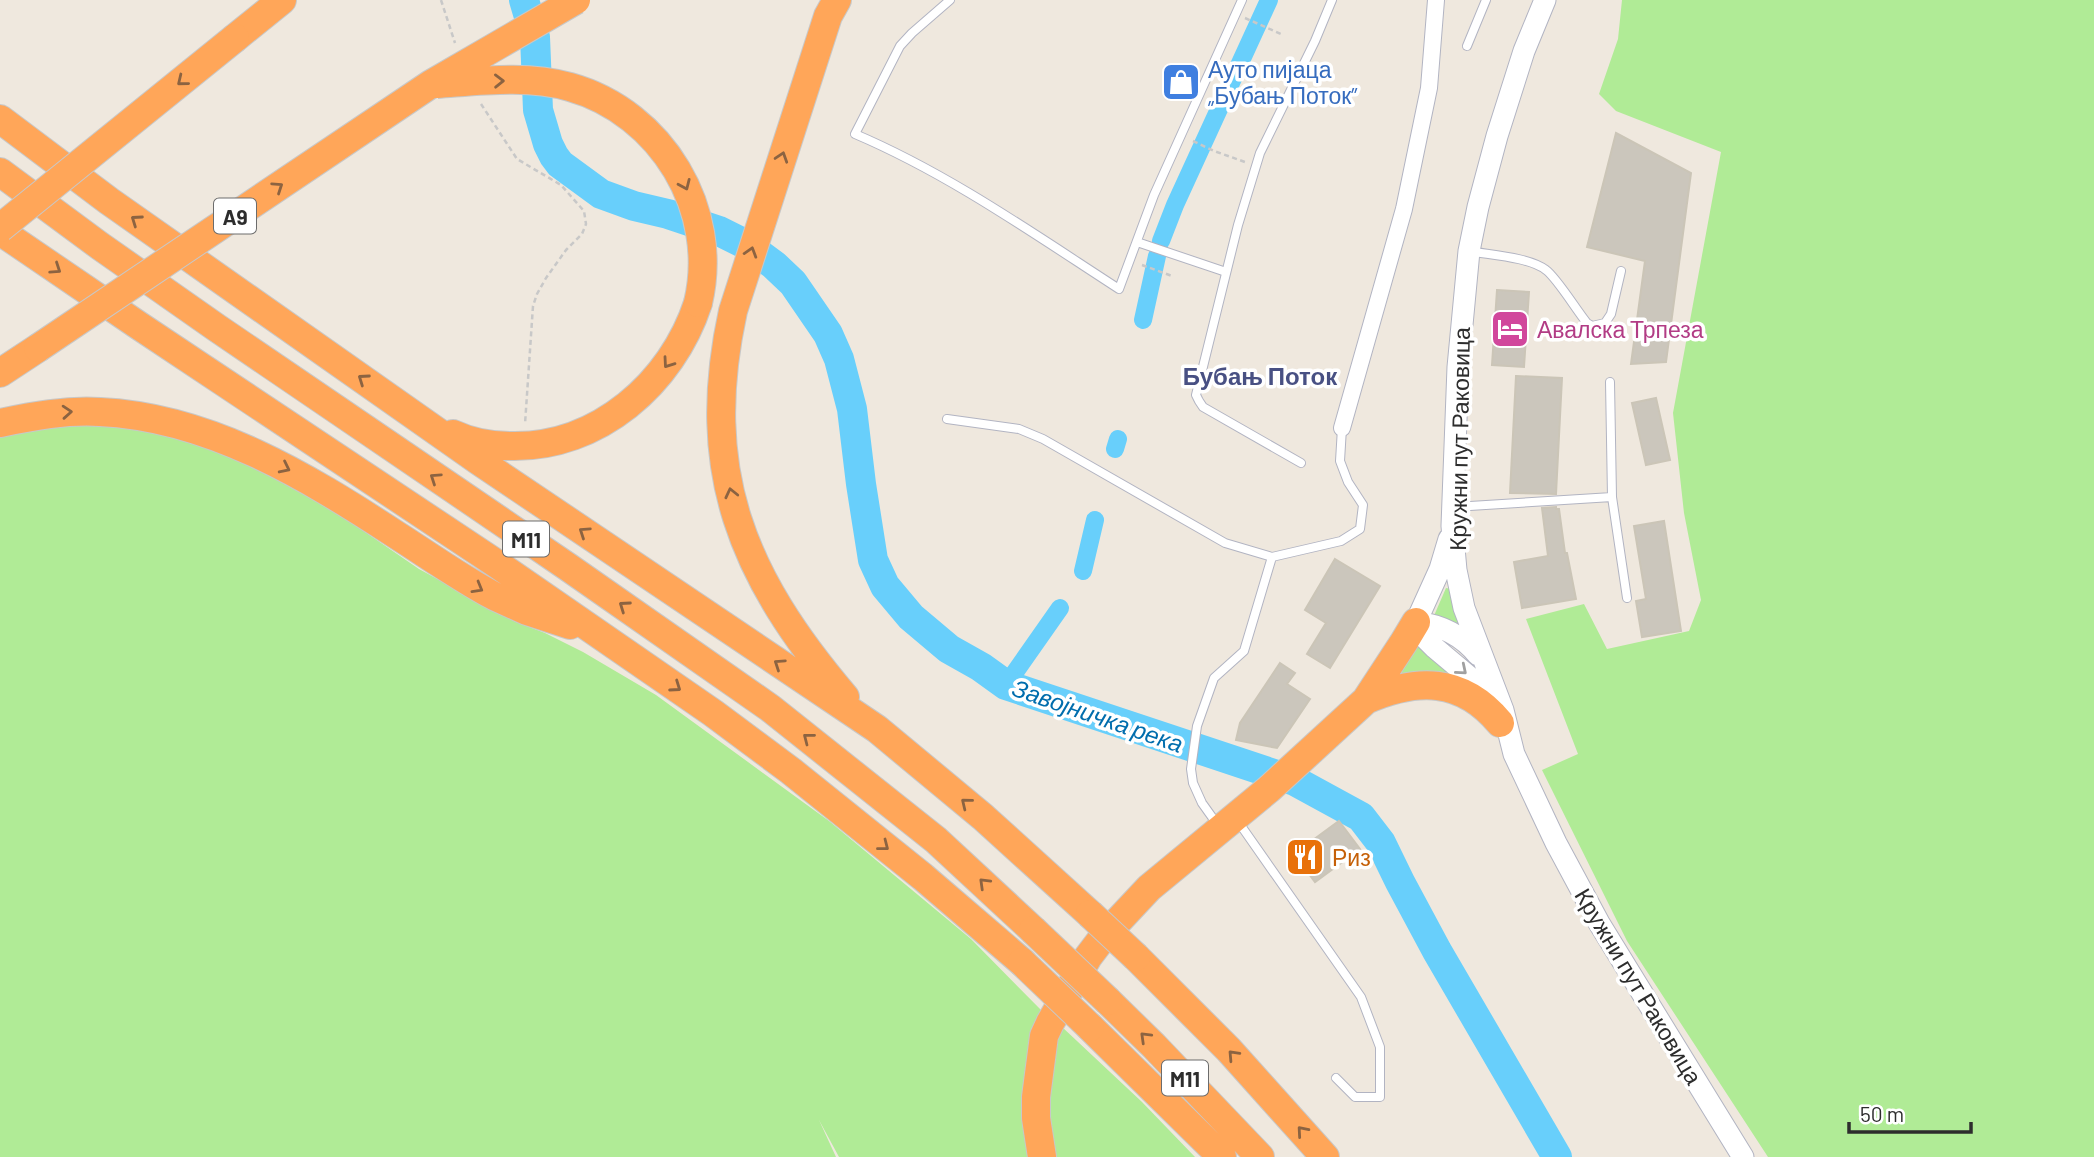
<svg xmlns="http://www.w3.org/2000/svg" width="2094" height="1157" viewBox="0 0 2094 1157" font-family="Barlow,sans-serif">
<rect width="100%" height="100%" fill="#efe8de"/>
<path fill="#b0eb96" d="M1622 0H2094V1157H1768L1627 941 1542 770 1578 754 1526 619 1584 604 1607 649 1689 631 1701 600 1684 513 1673 413 1721 152 1616 111 1599 94 1618 39Z
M85 419 199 439 263 471 330 508 419 569 516 622 545 633 583 652 656 695 829 821 971 939 1043 1012 1033 1157H839L819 1120 836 1157H0V432Z
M1446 588 1451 589 1465 635 1433 618Z
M1418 645 1470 687 1393 680Z
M1061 1026 1142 1102 1195 1157H1052L1047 1111 1054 1052Z"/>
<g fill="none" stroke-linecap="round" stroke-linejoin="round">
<path stroke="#68cffb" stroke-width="18" d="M1161 241 1175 205 1269 0
M1143 320 1157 256
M1115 449 1118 439
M1083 571 1095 520
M1006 685 1060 608"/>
<path stroke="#68cffb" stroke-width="30" d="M524 0 535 37 538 110 548 144 554 156 560 164 601 194 634 206 668 214 719 231 747 245 774 265 793 283 828 334 839 359 852 409 861 484 873 560 885 586 911 617 949 649 981 667 1006 685 1295 781 1361 817 1381 843 1400 882 1437 951 1557 1157"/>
</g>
<path fill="#cbc6bc" stroke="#cbc5b7" stroke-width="2" d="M1616 133 1691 173 1666 362 1631 364 1645 261 1587 247Z
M1497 290 1529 292 1524 367 1492 365Z
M1516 376 1562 378 1556 494 1510 493Z
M1656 398 1670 460 1646 465 1632 403Z
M1556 507V509H1559L1565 553H1567L1576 599 1522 608 1514 562 1548 556 1542 508Z
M1664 521 1681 631 1642 637 1636 601 1646 599 1634 526Z
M1335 559 1380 586 1330 668 1307 654 1326 623 1305 610Z
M1280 663 1295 673 1287 684 1310 699 1277 748 1236 740 1240 723Z
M1339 821 1360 849 1315 882 1294 854Z"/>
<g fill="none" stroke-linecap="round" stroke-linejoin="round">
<defs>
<path id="lane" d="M950 0 912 33 900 46 855 134C949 174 1034 234 1119 289L1154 195 1242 0
M1467 46 1486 0
M1137 242 1226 272
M1469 251C1490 255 1529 257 1546 270 1557 278 1577 311 1587 323L1592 326 1605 323 1611 314 1621 271
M947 419 1019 429 1043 439 1225 543 1272 557 1341 541 1360 529 1363 505 1348 482 1340 461 1342 428
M1301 463 1203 407 1199 401 1196 395 1238 225 1260 153 1315 41 1332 0
M1612 497 1627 598
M1454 507 1612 497 1610 382
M1237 820 1361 997 1380 1047V1097H1355L1336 1078
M1217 824 1202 803 1193 783 1191 769 1197 726 1214 678 1244 651 1272 557"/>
<path id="street" d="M1342 428 1404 209 1429 88 1436 0"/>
<path id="secondary" d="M1545 0 1524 51 1497 136 1478 207 1469 251 1458 367 1452 526 1456 570 1464 608 1503 710 1514 754 1556 843 1599 923 1743 1157
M1416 622 1426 639 1435 648 1479 685 1493 707
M1416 622 1440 569 1449 539
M1416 622C1440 625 1462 635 1478 655"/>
<path id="highway" d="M837 0 828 16 733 311C698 471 742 576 845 697
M235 38 282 0
M0 119 109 201 479 461 877 729 983 817 1090 914
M0 172 100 246 217 328 568 567 770 708 936 840 1033 930
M0 231 138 325 497 564 713 713 791 771 923 877 1022 962
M0 373 38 348
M0 423C33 416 66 410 100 412 209 417 306 476 395 534 428 555 460 578 494 596L527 611 570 625
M453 434C472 443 490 446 511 446 598 448 672 383 698 303
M1366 700C1417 678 1462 677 1500 723
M1136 957 1229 1050 1325 1157
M1108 1001 1154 1046 1260 1157
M1090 1027 1222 1157
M1042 1157 1036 1118V1097L1044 1036 1050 1023 1088 957 1104 936 1149 888 1269 789 1366 700 1404 642 1416 622"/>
</defs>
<use href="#lane" stroke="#b2b4c2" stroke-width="10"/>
<use href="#street" stroke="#b2b4c2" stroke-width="18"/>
<use href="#secondary" stroke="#b2b4c2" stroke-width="23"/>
<use href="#highway" stroke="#c8c8c8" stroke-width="30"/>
<path stroke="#c8c8c8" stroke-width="2.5" stroke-dasharray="5 3.5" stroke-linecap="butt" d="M441 0 455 43
M1245 18 1281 34
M481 104 517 159 561 185 584 211 586 224 582 234 566 250 546 278 537 294 533 306 525 424
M1193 141 1214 151 1245 162
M1142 265 1172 276"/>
<use href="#lane" stroke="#fff" stroke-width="8"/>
<use href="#street" stroke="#fff" stroke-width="16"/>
<use href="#secondary" stroke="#fff" stroke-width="21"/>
<use href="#highway" stroke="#ffa659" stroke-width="28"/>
<defs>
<path id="highway-bridge" d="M437 84C481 81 527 75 570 87 662 113 720 210 698 303
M0 228 235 38
M38 348 431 84 576 0
M1090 914 1136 957
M1033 930 1108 1001
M1022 962 1090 1027"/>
</defs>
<use href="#highway-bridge" stroke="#c8c8c8" stroke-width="30" stroke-linecap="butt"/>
<use href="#highway-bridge" stroke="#ffa659" stroke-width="28"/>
</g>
<defs><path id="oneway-chevron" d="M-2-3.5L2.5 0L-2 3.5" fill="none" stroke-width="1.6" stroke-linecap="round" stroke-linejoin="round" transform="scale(1.75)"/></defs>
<g stroke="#8c6341">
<use href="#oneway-chevron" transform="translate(182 81) rotate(141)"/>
<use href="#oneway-chevron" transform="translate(499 81) rotate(-1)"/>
<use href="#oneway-chevron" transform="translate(782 157) rotate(-72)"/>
<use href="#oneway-chevron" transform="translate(685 185) rotate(66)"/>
<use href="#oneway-chevron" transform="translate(278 187) rotate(-34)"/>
<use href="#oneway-chevron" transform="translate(136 220) rotate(-145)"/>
<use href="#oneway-chevron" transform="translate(751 252) rotate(-73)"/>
<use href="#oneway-chevron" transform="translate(56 269) rotate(34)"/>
<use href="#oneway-chevron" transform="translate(668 363) rotate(125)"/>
<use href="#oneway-chevron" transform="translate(363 379) rotate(-145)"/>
<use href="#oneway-chevron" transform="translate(67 412) rotate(-4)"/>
<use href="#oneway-chevron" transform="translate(285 468) rotate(26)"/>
<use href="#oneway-chevron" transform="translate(435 478) rotate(-146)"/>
<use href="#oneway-chevron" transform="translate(731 493) rotate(-103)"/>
<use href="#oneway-chevron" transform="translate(584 532) rotate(-146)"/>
<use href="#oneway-chevron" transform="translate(478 588) rotate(30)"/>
<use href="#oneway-chevron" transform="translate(624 606) rotate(-145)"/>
<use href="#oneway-chevron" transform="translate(779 664) rotate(-146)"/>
<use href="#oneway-chevron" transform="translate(676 687) rotate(35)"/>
<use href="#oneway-chevron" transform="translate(808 738) rotate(-142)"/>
<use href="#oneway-chevron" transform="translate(966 803) rotate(-141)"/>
<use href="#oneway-chevron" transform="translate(884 846) rotate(38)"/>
<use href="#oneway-chevron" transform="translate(984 883) rotate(-136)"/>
<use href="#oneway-chevron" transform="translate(1145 1037) rotate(-136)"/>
<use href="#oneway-chevron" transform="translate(1233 1055) rotate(-133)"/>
<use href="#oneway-chevron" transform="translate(1302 1131) rotate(-131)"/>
</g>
<use stroke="#a0a0a0" href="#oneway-chevron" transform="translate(1462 670) rotate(40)"/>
<defs>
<symbol id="shop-square" viewBox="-11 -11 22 22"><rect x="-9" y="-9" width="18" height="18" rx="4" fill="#3f7fe0" stroke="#fff"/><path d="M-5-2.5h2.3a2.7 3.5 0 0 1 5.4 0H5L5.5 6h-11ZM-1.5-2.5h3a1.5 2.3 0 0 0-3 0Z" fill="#fff"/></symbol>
<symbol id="hotel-square" viewBox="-11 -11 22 22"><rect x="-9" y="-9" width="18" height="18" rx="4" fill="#d1479c" stroke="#fff"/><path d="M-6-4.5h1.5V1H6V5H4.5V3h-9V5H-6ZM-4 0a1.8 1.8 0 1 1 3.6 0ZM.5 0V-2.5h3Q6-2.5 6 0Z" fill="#fff"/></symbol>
<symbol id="restaurant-square" viewBox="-11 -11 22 22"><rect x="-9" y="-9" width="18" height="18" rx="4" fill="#e8710a" stroke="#fff"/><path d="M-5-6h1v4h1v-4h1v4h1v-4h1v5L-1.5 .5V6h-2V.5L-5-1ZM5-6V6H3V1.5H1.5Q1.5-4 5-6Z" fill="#fff"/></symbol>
</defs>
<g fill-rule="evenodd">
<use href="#shop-square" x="1159" y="60" width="44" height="44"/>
<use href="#hotel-square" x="1488" y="307" width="44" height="44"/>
<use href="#restaurant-square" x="1283" y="835" width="44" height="44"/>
</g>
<g text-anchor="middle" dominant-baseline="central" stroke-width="7" stroke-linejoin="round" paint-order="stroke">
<g fill="#fff" stroke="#6c6c6c" stroke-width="2">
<rect x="214" y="198.5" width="42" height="35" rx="5"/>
<rect x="503" y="521.5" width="46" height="35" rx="5"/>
<rect x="1162" y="1060.5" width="46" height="35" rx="5"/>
</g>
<g font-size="21" font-weight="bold" fill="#2d2d2d">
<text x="235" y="216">A9</text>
<text x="526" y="539">M11</text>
<text x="1185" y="1078">M11</text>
</g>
<g font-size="23" fill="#366cbe" stroke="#fff" text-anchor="start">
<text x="1208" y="69">Ауто пијаца<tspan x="1208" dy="26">„Бубањ Поток”</tspan></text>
</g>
<g font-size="23" fill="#b23c85" stroke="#fff" text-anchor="start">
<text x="1537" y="329">Авалска Трпеза</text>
</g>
<g font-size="23" fill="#2d2d2d" stroke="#fff">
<text transform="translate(1459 439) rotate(-89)">Кружни пут Раковица</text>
<text transform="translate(1639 986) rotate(59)">Кружни пут Раковица</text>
</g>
<g font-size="23" fill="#c56008" stroke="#fff" text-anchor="start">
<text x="1332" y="857">Риз</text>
</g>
<g font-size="24" font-weight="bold" fill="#485083" stroke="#fff">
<text x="1260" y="375">Бубањ Поток</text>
</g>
<g font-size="24" font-style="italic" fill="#006dad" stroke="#fff">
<text transform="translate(1098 715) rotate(19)">Завојничка река</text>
</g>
</g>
<path d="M1849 1122v10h122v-10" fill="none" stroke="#2d2d2d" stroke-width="3.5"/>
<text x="1860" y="1122" font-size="21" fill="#2d2d2d" stroke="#ffffff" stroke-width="5" paint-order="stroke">50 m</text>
</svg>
